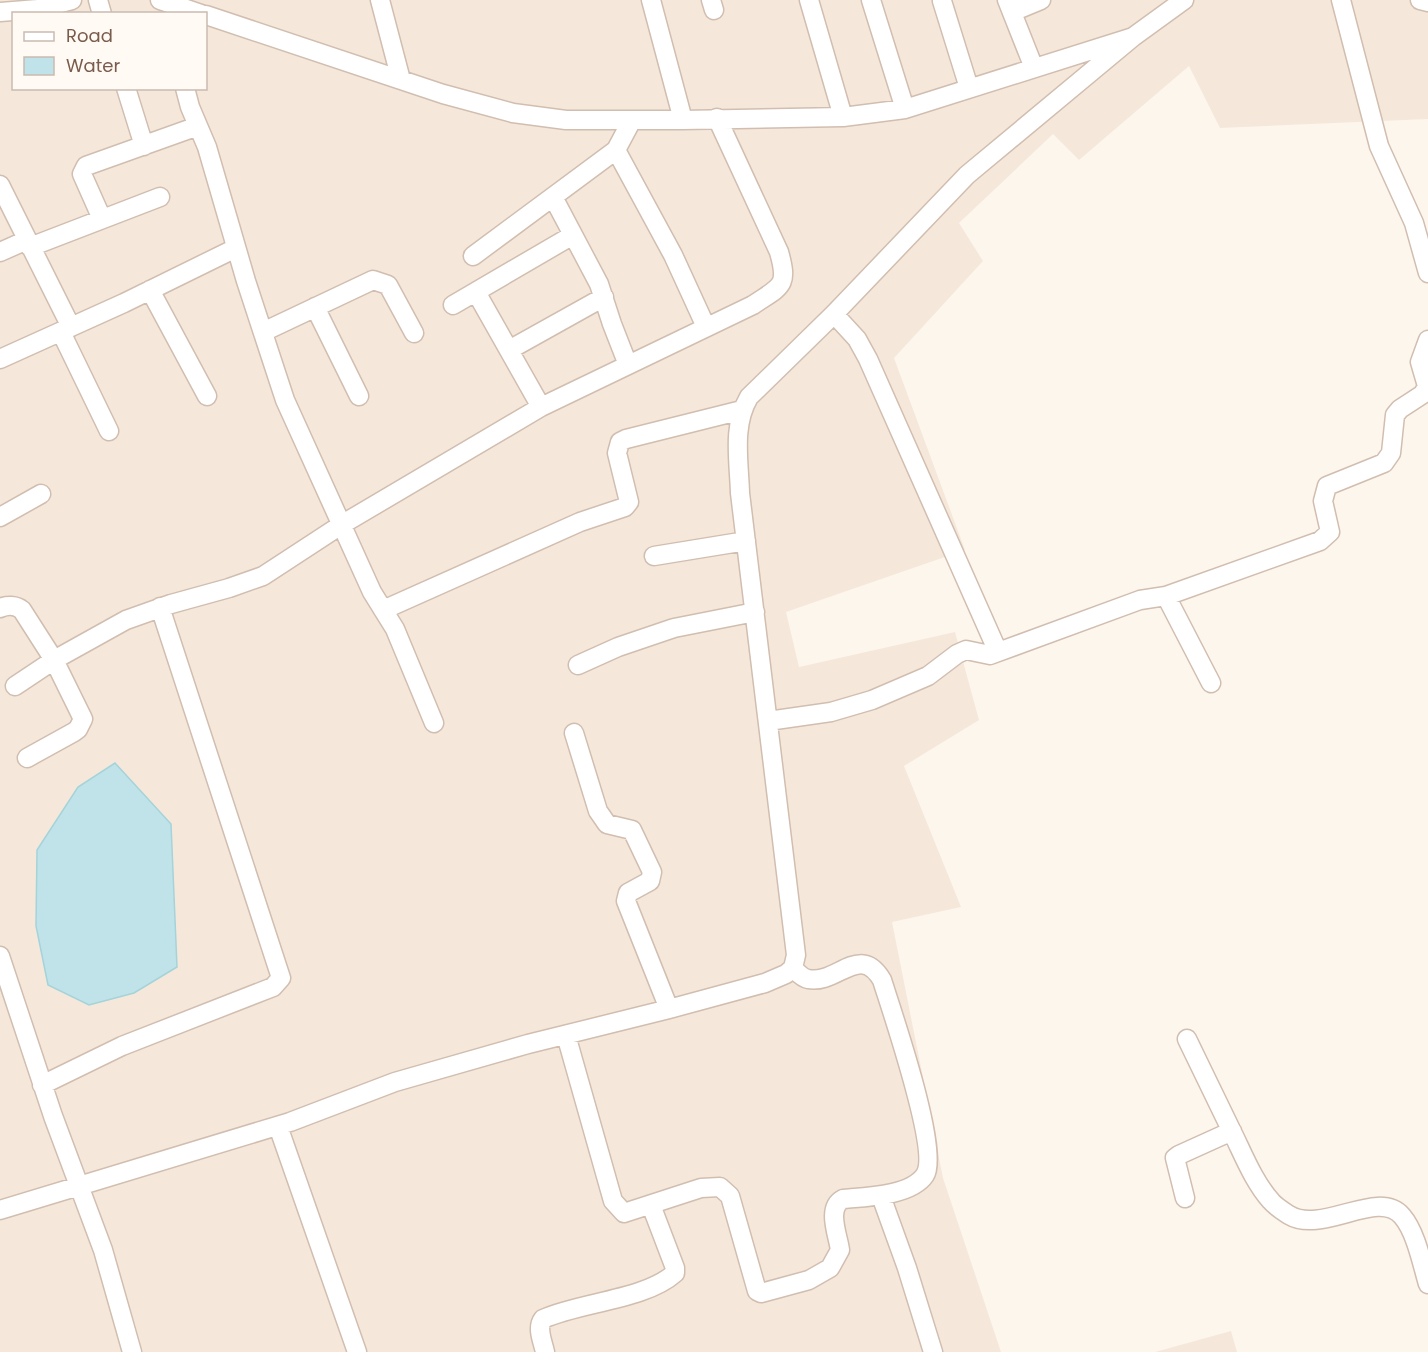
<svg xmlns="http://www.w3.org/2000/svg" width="1428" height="1352" viewBox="0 0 1428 1352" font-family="Poppins,sans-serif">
<rect width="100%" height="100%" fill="#fdf6ec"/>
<path fill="#f5e8da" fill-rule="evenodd" d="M0 0H1428V119L1220 128 1189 66 1079 160 1053 134 959 223 983 261 894 358 965 550 786 612 799 667 955 632 979 720 904 766 961 907 892 922 943 1178 1001 1352H0ZM14 14H206V88H14Z
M1231 1331 1237 1352H1155Z"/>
<path fill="#bfe3e8" stroke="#a5d3da" stroke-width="1.5" d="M115 763 171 824 177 967 134 993 89 1005 48 985 36 926 37 850 78 787Z"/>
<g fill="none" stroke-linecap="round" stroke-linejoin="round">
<defs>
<path id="minor" d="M98 0 102 14
M160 0 201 14
M380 0 401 80
M651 0 683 120
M711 0 714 10
M809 0 843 117
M871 0 905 109
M1007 0 1034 68
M1341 0 1379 146 1414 223 1428 273
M1420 0 1428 2
M942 1 969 88
M0 12 38 9 72 0
M1012 12 1041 0
M206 15 443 94 513 113 566 120H683L843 117 905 109 1133 37 1184 0
M126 88 144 146
M185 88 190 107 207 147 246 281 285 400 372 592 395 629 434 723
M616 150 673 255 706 327
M0 185 71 327
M553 197 599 284 612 324 628 365
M102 219 82 174 86 166 198 126
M30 247 160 197
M0 252 27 240
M473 256 616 150 632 120
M150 290 207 396
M476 292 541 407
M453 305 573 235
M315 307 359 396
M834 314 857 339 868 359 998 652
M61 332 109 431
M263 332 373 280 388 285 414 333
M509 350 604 297
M0 359 124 303 236 248
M0 517 41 494
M654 556 746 541
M1166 596 1320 541 1330 532 1323 501 1327 486 1384 463 1391 453 1395 415 1400 409 1423 394 1427 386 1420 362 1428 340
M0 608C7 605 16 605 22 610L54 660 83 719 78 729 74 732 27 758
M383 610 580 522 625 507 629 502 617 453 620 442 626 439 742 410
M578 665 618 647 674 628 755 612
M15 686 54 660 126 620 171 604 229 588 263 576 341 525 541 407 753 305C781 286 789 287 779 252L717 118
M768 721 831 712 872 700 928 676 957 654 966 650 990 655 1140 600 1166 596 1211 683
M574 733 598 811 607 824 632 830 652 872 650 881 628 893 626 901 669 1009
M0 956 53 1116 103 1250 132 1352
M566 1035 613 1201 624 1213 701 1188 720 1187 730 1196 757 1291 761 1293 809 1280 830 1268 840 1250C838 1235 826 1208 843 1199 865 1197 911 1196 925 1175 940 1151 892 1012 882 980 860 942 837 985 808 979 802 978 797 972 793 968
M1187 1039C1203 1072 1219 1105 1235 1138 1245 1159 1255 1183 1271 1201 1275 1206 1283 1211 1289 1215 1322 1235 1378 1188 1402 1216 1416 1232 1422 1264 1428 1284
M42 1085 122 1046 273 987 281 978 160 607
M278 1126 357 1352
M881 1196 907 1268 933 1352
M1185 1198 1175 1158 1179 1155 1232 1131
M0 1210 290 1122 395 1082 528 1044 669 1009 765 983 786 974 793 968 796 955 740 493C739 460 732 426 749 397L834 314 967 175 1133 37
M545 1352C543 1342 536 1328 543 1319 580 1302 645 1300 675 1273V1268L651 1205"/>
</defs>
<use href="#minor" stroke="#d1beb0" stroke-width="21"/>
<use href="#minor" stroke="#fff" stroke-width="18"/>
</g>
<rect x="12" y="12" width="195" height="78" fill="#fffaf3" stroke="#cabbb1" stroke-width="1.5"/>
<rect x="24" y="32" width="30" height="9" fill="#ffffff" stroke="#cabbb1" stroke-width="1.5"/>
<text x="66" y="42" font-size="18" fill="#7a5c4d">Road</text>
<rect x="24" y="57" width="30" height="18" fill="#bfe3e8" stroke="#cabbb1" stroke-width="1.5"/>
<text x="66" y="72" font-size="18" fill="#7a5c4d">Water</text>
</svg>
